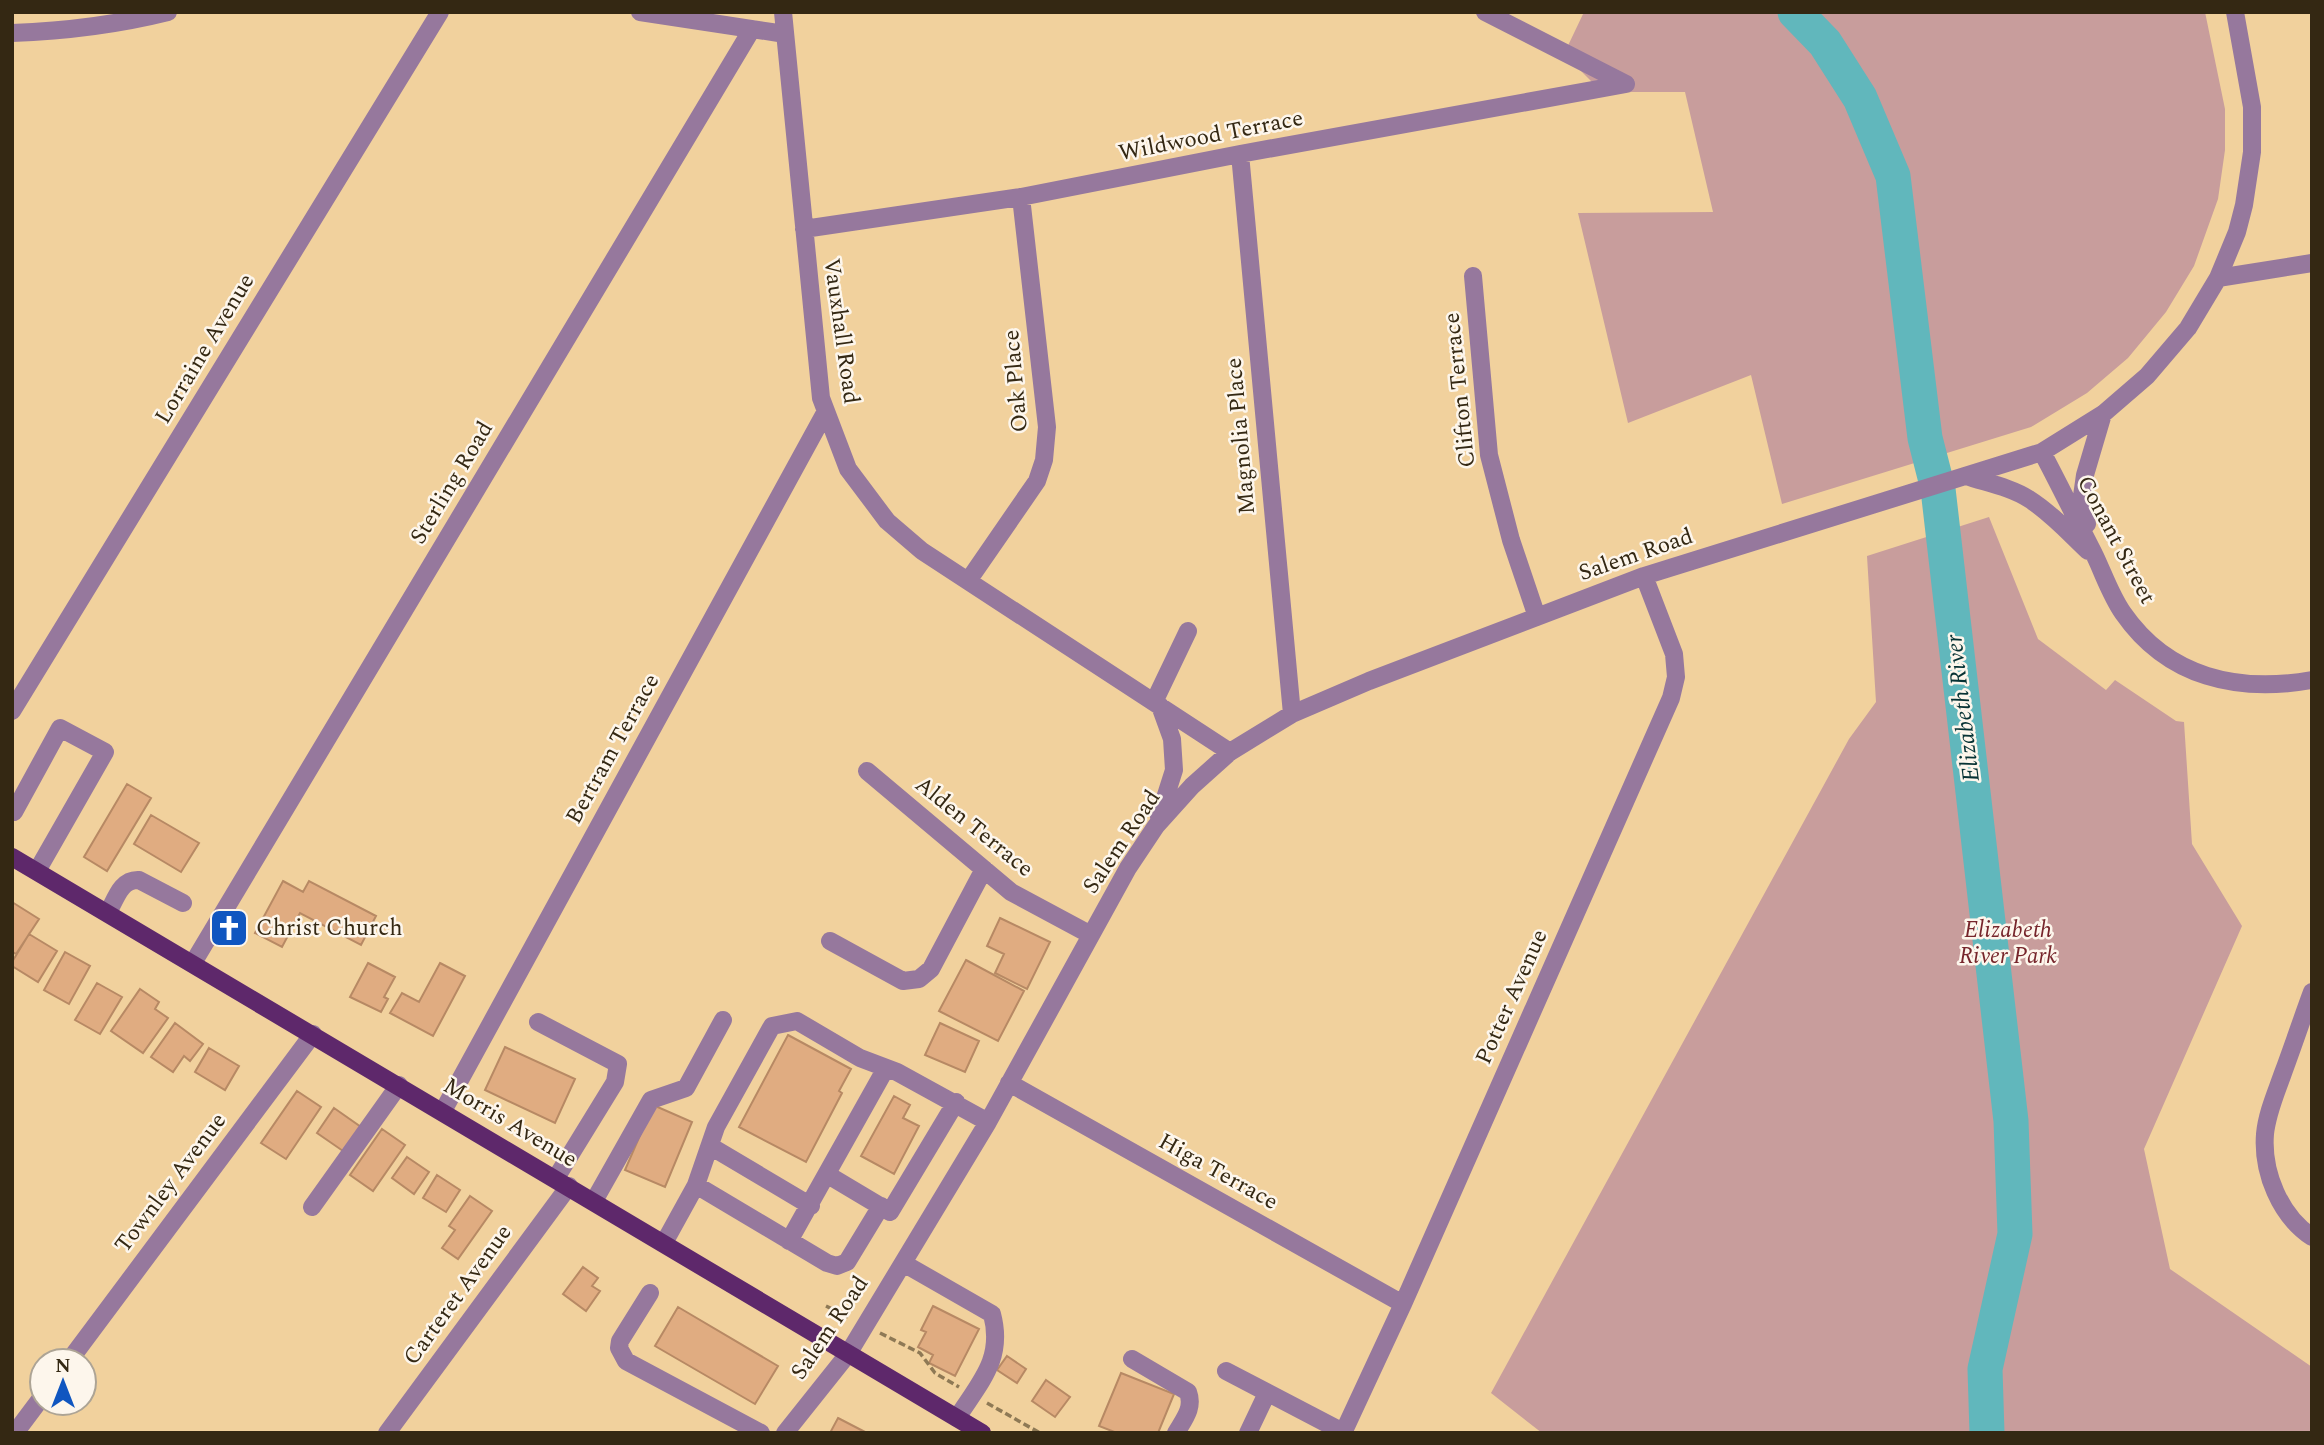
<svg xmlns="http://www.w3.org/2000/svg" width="2324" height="1445" viewBox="0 0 2324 1445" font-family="Spectral,serif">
<rect width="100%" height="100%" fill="#f1d19d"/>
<path fill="#c89d9c" d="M1584 12H2205L2225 109V150L2218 199 2194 266 2166 312 2128 358 2087 393 2031 427 1782 504 1751 375 1628 423 1578 213 1713 212 1685 92H1602L1564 54Z
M1989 517 2038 639 2106 690 2115 680 2176 721 2184 722 2192 844 2242 926 2144 1149 2170 1269 2312 1367V1433H1542L1491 1393 1849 739 1876 702 1867 556Z"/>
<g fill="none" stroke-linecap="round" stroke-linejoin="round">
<path stroke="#61b7bc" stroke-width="35" d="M1795 12 1825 43 1860 98 1893 176 1925 438 1938 489 2011 1121 2015 1234 1985 1369 1987 1433"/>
</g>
<path fill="#e0ac81" stroke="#b78964" stroke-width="2" d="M127 784 151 798 107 871 84 857Z
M151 815 199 843 181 872 134 844Z
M283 881 303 892 309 881 376 916 361 945 300 913 282 947 255 933Z
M12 902 39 919 16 954 12 952Z
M1000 918 1050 942 1027 989 995 973 1004 954 987 946Z
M29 934 57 951 38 982 12 966V962Z
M65 952 90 966 69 1004 44 990Z
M966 960 1024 991 998 1041 939 1011Z
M368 963 395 977 384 997 388 999 381 1012 350 997Z
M440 963 465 976 433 1036 390 1013 402 993 419 1002Z
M97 983 122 997 100 1034 75 1020Z
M140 989 159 1002 155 1009 168 1018 143 1053 111 1031Z
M175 1023 203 1044 190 1061 184 1056 173 1072 151 1057Z
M940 1023 979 1041 965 1072 925 1055Z
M788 1035 851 1069 839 1091 842 1093 806 1162 739 1127Z
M505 1047 575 1079 555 1123 485 1090Z
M209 1048 239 1066 225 1090 195 1072Z
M297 1091 321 1107 286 1159 261 1143Z
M894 1096 910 1105 903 1118 919 1126 894 1174 861 1156Z
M653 1105 692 1122 665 1187 625 1170Z
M334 1108 361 1127 343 1151 317 1133Z
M382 1129 405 1145 373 1191 350 1175Z
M407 1157 429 1172 414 1194 392 1178Z
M437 1175 460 1190 446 1212 423 1198Z
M470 1196 492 1211 458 1259 442 1248 455 1230 449 1226Z
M583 1267 598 1278 592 1286 600 1291 586 1311 563 1294Z
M933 1306 979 1329 955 1376 929 1363 933 1355 918 1347 926 1332 921 1330Z
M678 1307 778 1366 755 1404 655 1346Z
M1007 1356 1026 1369 1017 1383 997 1370Z
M1121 1373 1174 1394 1158 1433H1117L1099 1426Z
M1046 1380 1070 1397 1055 1417 1032 1401Z
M838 1418 867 1433H830Z"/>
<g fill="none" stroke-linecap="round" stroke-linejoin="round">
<path stroke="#8e7955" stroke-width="3.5" stroke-dasharray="7 3.5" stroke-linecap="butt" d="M826 1306 848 1317
M880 1333 920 1353 935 1373 959 1387
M987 1403 1040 1433"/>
<path stroke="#96789d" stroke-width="18" d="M640 12 785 34
M783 12 821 398 848 469 887 521 922 551 1230 752
M1485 12 1626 84
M12 33C66 31 116 25 168 12
M1240 154 1292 714
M804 229 1021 197 1240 154 1626 84
M1473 276 1489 455 1511 540 1537 617
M2218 278 2312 263
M2042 452C2060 486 2077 521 2095 556 2104 575 2111 596 2123 613 2168 678 2238 693 2312 680
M1966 476C1987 483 2010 487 2029 499 2051 513 2069 533 2088 551
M2087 524 2081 503 2085 475 2103 414
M968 581 1037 481 1044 460 1047 427 1021 197
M1154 702 1188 631
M12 711 440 12
M867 771 1011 892 1091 935
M14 812 60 728 105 752 37 871
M1159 817 1174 770 1172 739 1160 706
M108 913C116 898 121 879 139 880L183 903
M830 941 903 981 919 979 931 969 984 869
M193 963 752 29
M2312 992C2302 1019 2293 1046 2283 1073 2276 1093 2267 1113 2265 1134 2262 1172 2280 1216 2312 1237
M538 1022 618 1064 615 1082 556 1178
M1009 1083 1403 1304
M443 1111 826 411
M710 1146 811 1206
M828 1175 890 1212 956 1102
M696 1185 827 1263 837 1266 847 1262 881 1206
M594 1201 651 1100 686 1088 723 1020
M312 1207 399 1085
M789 1241 886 1068
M664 1243 696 1185 716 1127 772 1026 797 1021 860 1058 897 1072 988 1122
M903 1263 992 1314C1004 1359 980 1382 957 1418
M650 1293 620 1341 619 1348 626 1361 761 1433
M1132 1359 1188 1392C1194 1408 1184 1419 1176 1433
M69 1361 313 1034
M1226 1371 1343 1432
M15 1433 42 1397
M387 1433 569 1186
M785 1433 848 1354 988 1122 1128 868 1156 826 1192 786 1230 752 1292 714 1369 681 1644 576 2042 452 2103 414 2147 376 2188 328 2218 278 2237 232 2244 205 2252 152V107L2235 12
M1248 1433 1267 1393
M1343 1433 1403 1304 1671 698 1676 677 1674 654 1644 576"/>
<path stroke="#5e286b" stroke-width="18" d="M12 857 982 1433"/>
</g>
<defs>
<symbol id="church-square" viewBox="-11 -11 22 22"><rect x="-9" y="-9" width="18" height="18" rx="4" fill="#1056c0" stroke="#fdf6ec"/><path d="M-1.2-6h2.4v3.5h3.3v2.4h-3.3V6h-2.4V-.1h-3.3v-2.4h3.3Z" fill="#fff"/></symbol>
</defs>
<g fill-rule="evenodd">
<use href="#church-square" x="207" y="906" width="44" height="44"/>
</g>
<g text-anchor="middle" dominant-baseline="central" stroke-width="5" stroke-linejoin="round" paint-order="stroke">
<g font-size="23" fill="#342813" stroke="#fdf6ec">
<text transform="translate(1211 136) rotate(-11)">Wildwood Terrace</text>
<text transform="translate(841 331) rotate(82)">Vauxhall Road</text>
<text transform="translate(205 349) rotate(-59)">Lorraine Avenue</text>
<text transform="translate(1016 381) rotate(-95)">Oak Place</text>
<text transform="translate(1460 390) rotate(-96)">Clifton Terrace</text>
<text transform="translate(1241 436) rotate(-95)">Magnolia Place</text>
<text transform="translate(452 483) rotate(-59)">Sterling Road</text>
<text transform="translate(2116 540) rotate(62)">Conant Street</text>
<text transform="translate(1636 555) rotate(-19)">Salem Road</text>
<text transform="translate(613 749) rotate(-61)">Bertram Terrace</text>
<text transform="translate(974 827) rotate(39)">Alden Terrace</text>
<text transform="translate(1122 842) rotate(-56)">Salem Road</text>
<text transform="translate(1512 997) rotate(-66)">Potter Avenue</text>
<text transform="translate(510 1123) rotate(31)">Morris Avenue</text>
<text transform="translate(1218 1172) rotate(29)">Higa Terrace</text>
<text transform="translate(171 1183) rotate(-53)">Townley Avenue</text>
<text transform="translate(458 1295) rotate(-54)">Carteret Avenue</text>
<text transform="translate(830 1328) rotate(-56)">Salem Road</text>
</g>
<g font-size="23" fill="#342813" stroke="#fdf6ec" text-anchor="start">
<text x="256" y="928">Christ Church</text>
</g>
<g font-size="23" font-style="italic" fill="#76252b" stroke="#fdf6ec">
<text x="2008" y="930">Elizabeth<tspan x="2008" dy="26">River Park</tspan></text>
</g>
<g font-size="24" font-style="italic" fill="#063234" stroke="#fdf6ec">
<text transform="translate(1963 708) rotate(-97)">Elizabeth River</text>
</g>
</g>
<rect width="2324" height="1445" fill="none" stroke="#342813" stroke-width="28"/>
<g transform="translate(63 1382)"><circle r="33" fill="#fdf6ec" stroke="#ada495" stroke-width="2"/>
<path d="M0-5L12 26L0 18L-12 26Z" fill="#1056c0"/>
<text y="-10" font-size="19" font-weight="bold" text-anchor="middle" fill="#342813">N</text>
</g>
</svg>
